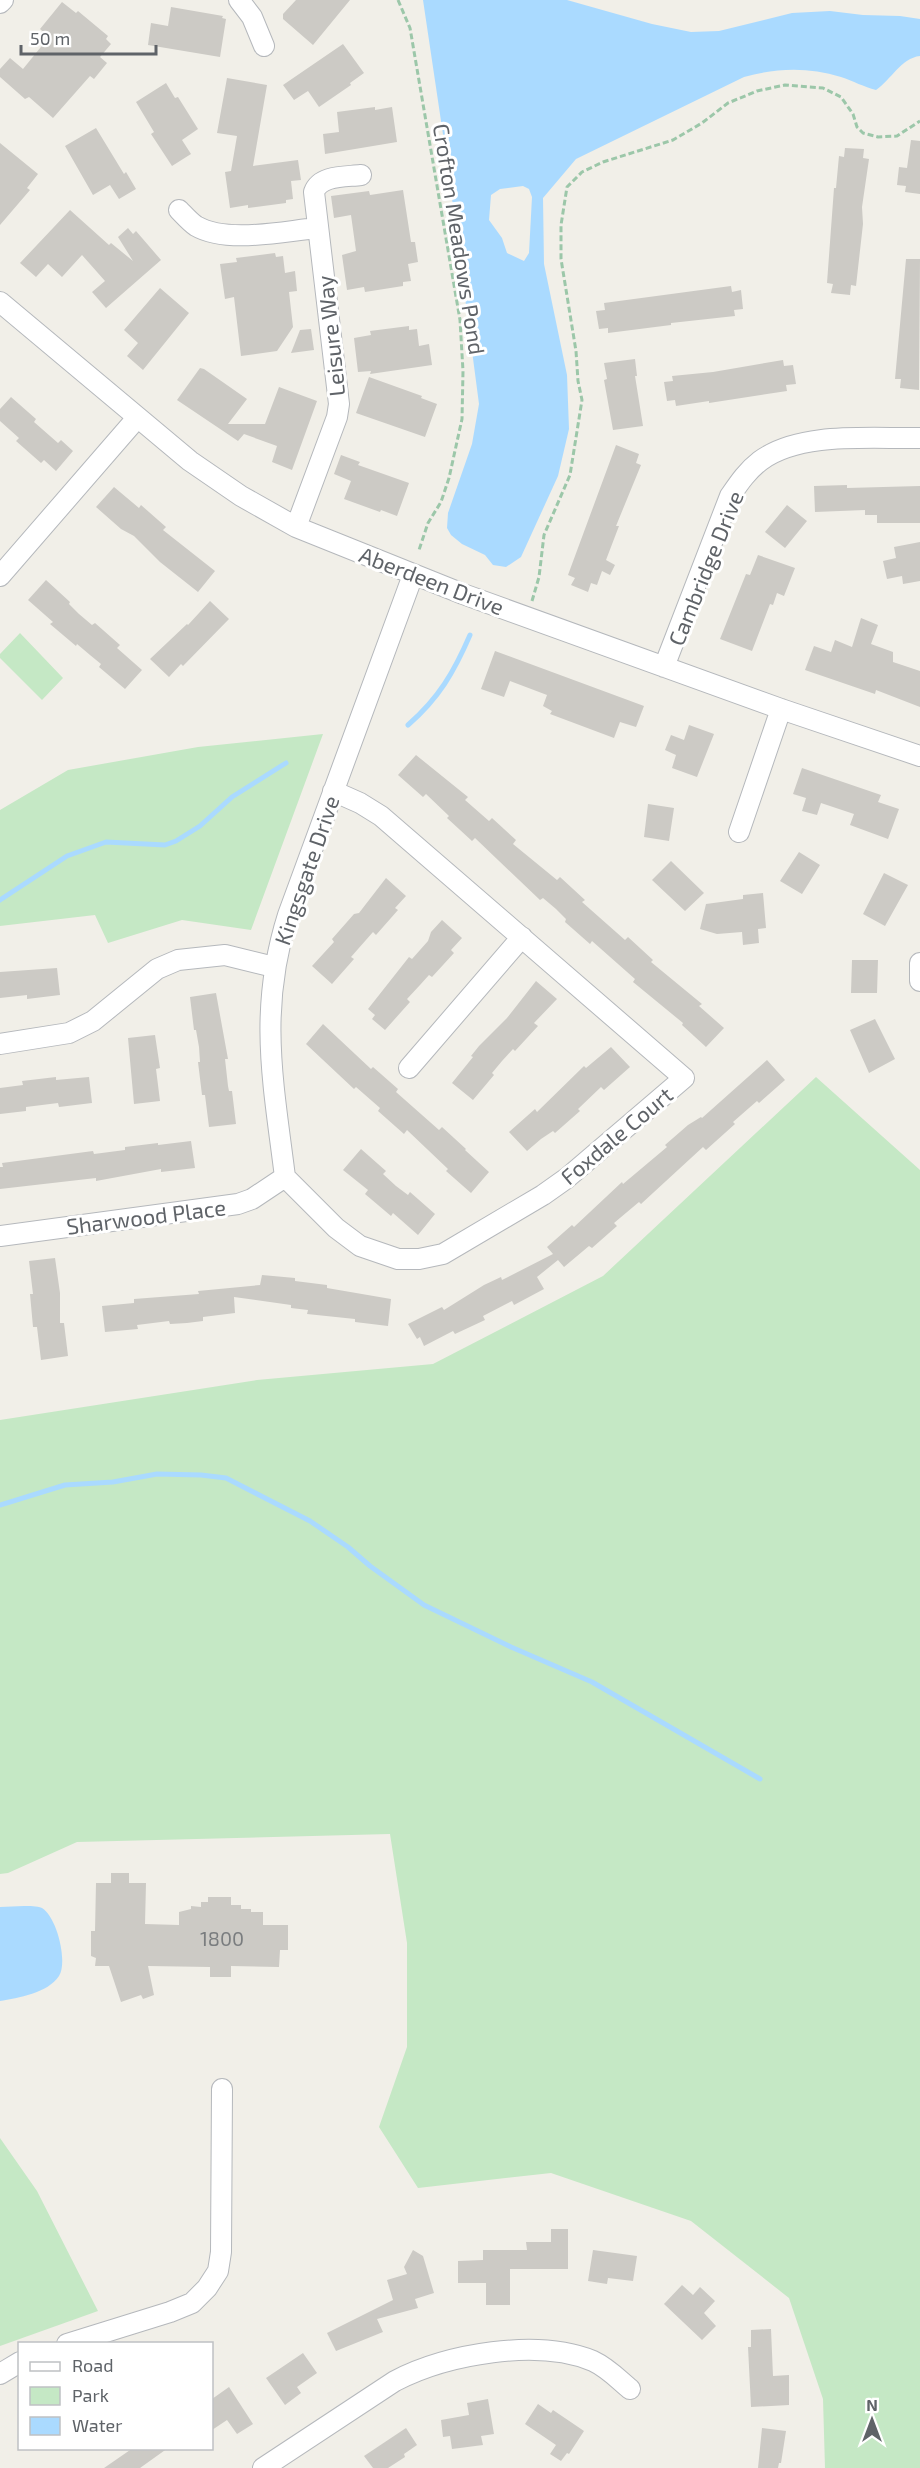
<svg xmlns="http://www.w3.org/2000/svg" width="920" height="2468" viewBox="0 0 920 2468" font-family="'Exo 2',sans-serif">
<rect width="100%" height="100%" fill="#f1efe8"/>
<path fill="#c5e8c5" d="M20 633 63 678 42 700 0 658V654Z
M323 734 251 930 182 920 108 943 95 915 0 926V810L68 770 198 747Z
M816 1077 920 1170V2468H825L823 2399 789 2298 691 2221 551 2173 418 2188 379 2127 407 2047V1943L390 1834 77 1842 8 1873 0 1874V1420L257 1380 433 1364 603 1276Z
M0 2138 37 2191 98 2311 0 2346Z"/>
<path fill="#aadaff" fill-rule="evenodd" d="M423 0H567L652 24 691 32 719 31 792 13 830 11 863 15 900 16 920 19V56C901 58 891 80 876 90 864 87 853 81 841 77 808 67 777 68 744 77L576 159 543 198 544 264 567 375 569 429 558 476 521 557 506 567 493 565 485 555 462 544 451 535 447 528 448 513 472 444 479 404 448 168ZM523 186 529 189 532 197 529 253 524 261 507 253 502 238 489 220 491 195 500 189Z
M24 1906C29 1906 37 1906 42 1908 57 1917 68 1962 59 1976 48 1993 18 1998 0 2001V1907Z"/>
<g fill="none" stroke-linecap="round" stroke-linejoin="round">
<path stroke="#aadaff" stroke-width="5" d="M408 725C439 698 454 672 470 635
M0 900 67 856 106 842 165 845 176 841 200 826 232 797 286 763
M0 1505 65 1485 113 1482 157 1474 201 1475 226 1478 310 1521 348 1547 370 1566 424 1605 511 1647 592 1682 760 1779"/>
</g>
<path fill="#cccac5" d="M296 0H350L313 45 283 19V14Z
M62 2 76 13 78 11 108 36 106 39 111 44 100 57 107 63 94 79 90 76 53 118 29 97 25 99 0 77V69L10 58 23 69 49 37 40 29Z
M171 7 223 16 222 18 226 19 220 57 148 45 151 23 168 26Z
M343 44 364 73 350 83 351 85 319 107 308 91 294 100 283 85Z
M227 78 267 85 253 166 298 160 301 180 291 181 293 199 286 200V203L248 208V205L230 208 225 172 231 171 237 136 217 133Z
M166 83 175 98 178 97 198 129 182 140 191 154 172 166 151 134 154 132 136 102Z
M375 107V110L392 107 397 142 325 154 323 134 339 132 337 112Z
M96 128 124 174 126 172 136 189 119 199 110 185 93 195 65 146Z
M911 140 920 141V194L905 192 906 186 897 185 899 167 907 168Z
M0 143 38 174 27 188 30 190 0 225Z
M845 148 864 149 863 158 869 159 862 207 863 224 856 286 851 285 850 295 831 293 833 284 827 283 834 188H836L839 156 844 157Z
M403 190 411 242H415L418 262 408 264 411 281 403 282V286L365 292 364 287 347 290 342 255 356 251 351 215 334 218 331 196 369 191 370 195Z
M70 210 109 245 111 243 133 261 118 237 128 228 133 234 136 231 161 260 106 308 92 292 105 281 82 255 62 277 48 264 36 277 20 263Z
M275 253 276 257 283 256 285 273 295 271 297 291 289 292 293 327 277 351 241 356 234 297 225 299 220 264 237 262 236 258Z
M906 259H920L919 390 900 388 901 379H895Z
M731 286 732 292 741 290 743 309 734 310 735 316 671 323V325L608 333V328L599 329 596 311 605 310 604 303Z
M160 288 189 313 143 370 127 356 138 343 124 330Z
M409 326V330L417 329 419 346 429 344 432 365 370 374 371 371 358 372 354 338 371 335 370 331Z
M311 329 314 350 291 353 300 330Z
M635 359 637 376H635L643 426 613 430 604 380 607 379 604 363Z
M783 360 784 366 793 365 796 384 786 385 787 391 709 403V401L676 406 675 400 667 401 664 382 673 381 672 376 713 372Z
M200 368 204 369 247 399 228 424H265L279 387 317 401 292 470 272 462 277 446 244 434 238 441 177 400Z
M369 377 422 396 421 398 437 404 425 437 356 413Z
M11 397 36 419 34 422 58 443 61 440 73 451 56 471 44 460 41 463 16 441 19 438 0 421V409Z
M616 445 639 454 636 463 641 465 616 526H619L606 560 615 565 610 575 602 571 597 585 591 583 588 592 571 585 575 578 568 575Z
M341 455 360 462 358 465 409 483 397 516 381 510 380 512 344 499 351 481 334 474Z
M847 485V488L920 486V523H877V515H865V510L815 512 814 486Z
M114 487 139 508 141 505 166 527 163 530 215 571 198 592 160 562 134 536 121 529 96 507Z
M787 505 807 521 785 548 765 532Z
M920 542V581L903 584 902 576 887 579 883 561 896 558 894 547Z
M758 555 795 568 784 596 777 593 773 605 770 604 752 651 720 639 746 574 750 575Z
M46 580 70 602 69 604 79 614 92 625 95 623 120 645 117 648 142 670 125 689 99 667 101 664 90 655 77 644 76 646 50 624 53 622 28 600Z
M210 601 229 619 183 666 181 664 169 677 150 659 187 624 188 625Z
M861 618 878 625 871 644 893 652V662L920 671V707L876 690 875 694 805 670 814 646 831 652 835 640 852 647Z
M495 651 644 706 636 727 620 722 614 738 550 714 552 711 543 706 547 695 510 681 504 697 481 689Z
M689 725 714 734 697 777 672 768 676 755 665 750 671 735 684 740Z
M416 755 468 797 465 800 489 821 492 818 516 840 513 844 557 880 560 877 585 900 582 902 625 940 628 937 653 960 651 962 702 1004 699 1006 724 1028 706 1047 682 1025 683 1023 633 982 635 979 592 941 590 944 565 922 566 919 556 909 543 898 540 900 475 838 472 841 447 818 449 816 426 794 423 797 398 775Z
M802 768 881 795 878 802 899 809 888 839 850 825 854 814 821 803 817 815 802 811 806 798 793 794Z
M648 804 674 808 669 841 644 837Z
M799 852 820 865 802 894 780 881Z
M671 861 704 893 685 911 652 880Z
M884 873 908 885 885 926 863 914Z
M386 878 406 896 395 908 398 910 376 935 373 932 351 957 354 959 332 984 312 966 334 942 332 939 354 914 359 913Z
M763 893 766 928 758 929 759 943 743 945 742 932 717 934 700 929 706 904 743 899V895Z
M442 920 462 938 451 950 454 953 432 977 429 975 420 985 407 999 410 1002 385 1030 372 1019 375 1015 368 1009 409 957 412 959 428 941 431 932Z
M852 960H878L877 993H851Z
M57 968 60 995 27 999V995L0 998V972Z
M536 981 557 999 534 1023 538 1026 515 1051 513 1049 502 1061 492 1073 494 1075 473 1100 452 1083 473 1057 471 1056 479 1046 507 1018Z
M216 993 228 1059H225L228 1086 229 1091H232L236 1124 209 1127 205 1095H202L198 1062H200L199 1047 196 1030H194L190 997Z
M875 1019 895 1059 869 1073 850 1030Z
M323 1024 371 1069 373 1067 398 1089 396 1092 439 1130 442 1127 466 1149 465 1150 489 1172 471 1193 446 1171 448 1169 407 1130 404 1134 378 1111 380 1108 356 1087 354 1089 306 1044Z
M155 1035 160 1068 156 1069 160 1101 134 1104 128 1038Z
M611 1047 630 1067 604 1090 601 1087 578 1109 580 1111 555 1133 553 1131 541 1139 527 1151 509 1132 535 1109 537 1112 584 1066 586 1068Z
M767 1060 785 1080 759 1103 757 1101 733 1122 735 1124 706 1150 703 1147 641 1204 639 1202 614 1223 617 1226 592 1248 589 1246 564 1267 558 1260 537 1277 544 1289 514 1305 512 1301 483 1316 485 1320 455 1334 453 1331 424 1346 420 1337 417 1339 408 1324 442 1307 444 1310 484 1285 501 1277 502 1280 553 1254 547 1247 572 1225 574 1227 622 1182 623 1184 667 1147 665 1145 688 1125 701 1117 702 1118Z
M56 1077V1080L89 1077 92 1103 59 1107 58 1103 26 1107V1111L0 1114V1088L23 1085 22 1081Z
M191 1141 195 1168 161 1172V1169L96 1181V1178L0 1189V1167H3L2 1163 93 1151 94 1154 125 1150V1147L158 1143V1145Z
M361 1149 386 1171 383 1174 396 1186 408 1195 410 1192 435 1214 418 1235 393 1213 391 1216 365 1194 368 1190 343 1170Z
M55 1258 60 1293V1323H64L68 1356 41 1360 37 1327H33L30 1294H33L29 1261Z
M262 1275 295 1278V1281L327 1285V1288L391 1299 388 1326 355 1322V1319L307 1314 308 1310 291 1308V1305L234 1297 235 1313 203 1317V1321L187 1323 170 1324 169 1321 137 1325 138 1329 105 1332 102 1306 134 1303V1299L199 1294 198 1291 260 1285Z
M111 1873H129V1883H146L145 1924 179 1925V1912L191 1909V1906L201 1907V1902H208V1897H231V1905H241V1909H251V1912H263V1925H288V1950H280L279 1967 231 1966V1977H210V1967L148 1966 154 1995 143 1999 141 1995 121 2002 109 1966H95L96 1958 91 1956V1931H95L96 1883H111Z
M551 2229H568V2269H510V2305H486V2283H458V2261L483 2260V2250H527L526 2242H551Z
M413 2250 423 2256 434 2293 415 2299 418 2308 377 2319 383 2332 336 2351 327 2333 393 2300 387 2280 407 2274 404 2267Z
M593 2250 637 2256 633 2281 608 2278 607 2284 588 2281Z
M682 2285 693 2295 700 2287 715 2301 704 2313 716 2326 702 2340 664 2304Z
M771 2329 773 2376 789 2375V2405L751 2407 748 2347H751V2330Z
M303 2353 317 2373 297 2387 301 2393 285 2405 266 2378Z
M229 2387 253 2424 237 2434 227 2420 212 2430V2399Z
M488 2399 494 2434 481 2436 483 2445 452 2449 450 2436 443 2437 441 2420 469 2415 467 2403Z
M538 2404 551 2413 553 2410 584 2431 569 2454 567 2453 561 2461 550 2454 556 2445 525 2424Z
M406 2428 417 2445 404 2454 405 2457 388 2468H373L364 2456Z
M762 2428 786 2431 781 2463H779L778 2468H758Z
M133 2448H168L140 2468H104Z"/>
<g fill="none" stroke-linecap="round" stroke-linejoin="round">
<defs>
<path id="minor" d="M239 0 252 17 264 46
M0 3 3 0
M179 210C184 215 190 222 196 226 227 244 283 231 318 228
M0 302 190 461 241 496 296 527 463 594 781 709 920 756
M296 527 337 417 339 404 314 192C320 175 345 177 361 175
M0 576 137 418
M664 667 730 496C739 483 747 471 760 461 800 431 871 439 920 438
M739 832 781 709
M920 963V981
M0 1044 69 1033 93 1021 157 969 178 960 225 955 274 967
M409 1068 522 937
M285 1177 336 1228 360 1246 398 1259H419L443 1254 543 1195 567 1178 684 1078 381 816 360 803 333 791
M285 1177C273 1081 258 1010 288 915L413 575
M0 1236 238 1204 252 1199 285 1177
M67 2344 170 2312 192 2303 207 2288 218 2271 221 2252 222 2089
M0 2374 20 2362
M263 2468 395 2381C447 2354 537 2338 593 2361 608 2368 618 2379 630 2389"/>
</defs>
<use href="#minor" stroke="#b5b8bc" stroke-width="22"/>
<path stroke="#9cc7a9" stroke-width="3" stroke-dasharray="6 3" stroke-linecap="butt" d="M398 0 410 28 460 320 463 371 462 419 449 478 441 502 428 523 419 550
M532 601 539 577 544 535 570 475 582 400 578 381 576 351 561 259V225L567 187 582 172 603 162 673 140 702 123 728 103 757 91 785 85 823 88 841 97 853 114 857 127 863 133 878 137 897 136 920 121"/>
<use href="#minor" stroke="#fff" stroke-width="20"/>
</g>
<g text-anchor="middle" dominant-baseline="central" stroke-width="6" stroke-linejoin="round" paint-order="stroke">
<g font-size="20" fill="#7a7d7f">
<text x="222" y="1938">1800</text>
</g>
<g font-size="22" fill="#5f6368" stroke="#fff">
<text transform="translate(460 239) rotate(81)">Crofton Meadows Pond</text>
<text transform="translate(330 336) rotate(-96)">Leisure Way</text>
<text transform="translate(705 568) rotate(-68)">Cambridge Drive</text>
<text transform="translate(432 580) rotate(21)">Aberdeen Drive</text>
<text transform="translate(306 870) rotate(-71)">Kingsgate Drive</text>
<text transform="translate(616 1135) rotate(-40)">Foxdale Court</text>
<text transform="translate(146 1216) rotate(-7)">Sharwood Place</text>
</g>
</g>
<rect x="18" y="2342" width="195" height="108" fill="#ffffff" stroke="#bfc1c3" stroke-width="1.5"/>
<rect x="30" y="2362" width="30" height="9" fill="#ffffff" stroke="#bfc1c3" stroke-width="1.5"/>
<text x="72" y="2372" font-size="18" fill="#5f6368">Road</text>
<rect x="30" y="2387" width="30" height="18" fill="#c5e8c5" stroke="#bfc1c3" stroke-width="1.5"/>
<text x="72" y="2402" font-size="18" fill="#5f6368">Park</text>
<rect x="30" y="2417" width="30" height="18" fill="#aadaff" stroke="#bfc1c3" stroke-width="1.5"/>
<text x="72" y="2432" font-size="18" fill="#5f6368">Water</text>
<g transform="translate(872 2420)" stroke="#ffffff" stroke-width="4.5" paint-order="stroke">
<path d="M0-4.5L10 22L0 15L-10 22Z" fill="#5f6368"/>
<text y="-9" font-size="16" font-weight="bold" text-anchor="middle" fill="#5f6368">N</text>
</g>
<path d="M21 45v9h135v-9" fill="none" stroke="#5f6368" stroke-width="3"/>
<text x="30" y="45" font-size="18" fill="#5f6368" stroke="#ffffff" stroke-width="4.5" paint-order="stroke">50 m</text>
</svg>
